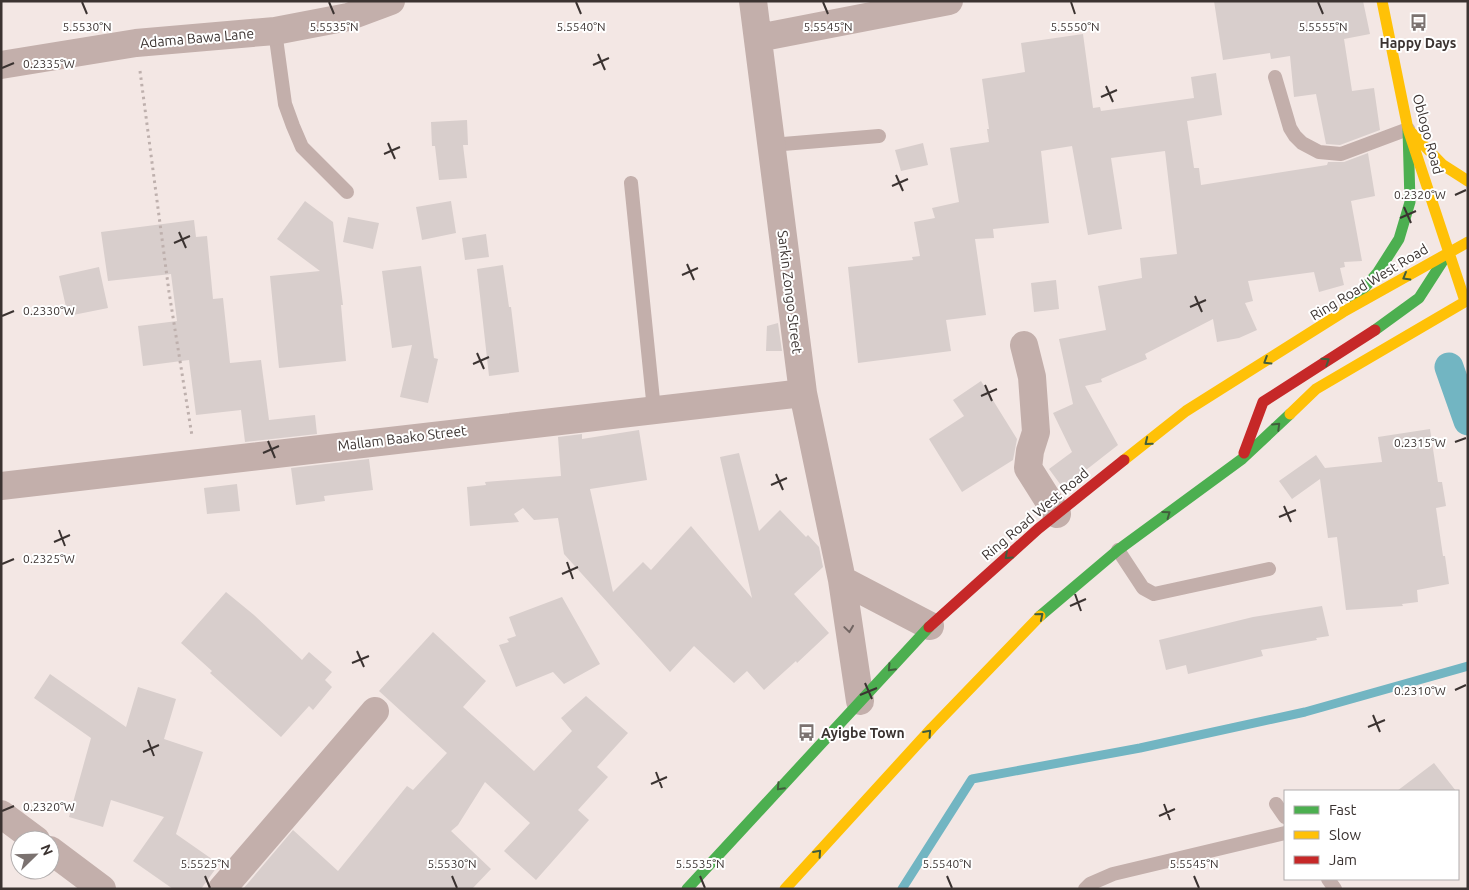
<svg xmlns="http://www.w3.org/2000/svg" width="1469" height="890" viewBox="0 0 1469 890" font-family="Ubuntu,sans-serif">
<rect width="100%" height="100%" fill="#f3e7e4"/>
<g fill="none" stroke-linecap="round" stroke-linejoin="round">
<path stroke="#72b5c2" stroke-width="9" d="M902 889 972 779 1140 748 1305 712 1468 666"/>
<path stroke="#72b5c2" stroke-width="29" d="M1449 367 1468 421"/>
</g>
<path fill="#d8cecc" d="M1214 1H1363L1370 34 1344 39 1352 91 1374 88 1380 130 1340 145 1326 144 1316 94 1294 97 1290 56 1271 59 1270 53 1223 60Z
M1083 34 1093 108 1100 107 1101 111 1194 98 1191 77 1216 73 1222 115 1187 121 1194 168H1199L1201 185 1327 165 1328 162H1344L1368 153 1375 196 1351 201 1362 261 1344 262 1345 267 1340 268 1344 285 1319 292 1314 272 1248 281 1253 301 1245 303 1257 330 1239 338 1217 342 1213 319 1145 354 1147 359 1101 379 1102 382 1085 386 1118 445 1063 488 1049 469 1072 452 1053 413 1073 404 1059 339 1106 330 1098 286 1142 278 1140 258 1177 254 1165 151 1111 158 1122 229 1088 235 1072 146 1041 151 1049 223 993 229 994 238 975 239 986 315 946 320 951 351 858 363 848 267 913 260 912 257 920 256 914 222 935 218 932 208 959 202 950 148 989 142 987 129H989L982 79 1025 72 1021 43Z
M467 120 468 145H463L467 178 439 180 435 146H432L431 122Z
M923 143 928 165 901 171 895 150Z
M305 201 333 222 343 305H341L346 361 279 368 270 276 320 271 277 239Z
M451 201 456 233 422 240 416 207Z
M348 217 379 223 373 249 343 242Z
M194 220 196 237 207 236 213 299 223 298 230 363 261 360 269 420 315 415 317 434 245 442 241 410 196 415 189 360 143 366 138 326 177 321 171 274 108 281 101 232Z
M486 234 489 257 465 260 462 238Z
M503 265 509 307H511L519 372 489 376 477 269Z
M421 266 434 358 438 359 428 403 400 397 412 345 392 348 382 271Z
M99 267 108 308 68 316 59 276Z
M1056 280 1059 309 1034 312 1031 283Z
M778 323 782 351H766L767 326Z
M981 381 1017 439 1013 460 962 492 929 439 964 416 953 400Z
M1430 429 1438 482H1442L1446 506 1436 508 1443 556H1445L1449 584 1417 590 1418 602 1402 604 1403 606 1346 610 1337 537 1328 538 1320 479 1292 499 1279 481 1316 455 1325 468 1382 462 1378 437Z
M639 430 647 480 590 489 613 592 643 562 651 570 691 526 752 598 720 457 739 453 759 531 780 510 806 537 808 535 819 547 823 567 794 594 829 633 797 663 796 661 764 690 747 671 734 683 694 646 670 672 564 554 558 518 534 520 523 508 514 514 519 522 470 526 467 487 486 485 485 482 561 476 558 437 582 434V439Z
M369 459 373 490 324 496 325 501 296 505 291 468Z
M237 484 240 511 207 514 204 488Z
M226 592 254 615 302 660 309 652 332 672 325 680 332 687 313 710 309 706 281 737 210 673 212 671 181 643Z
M562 597 600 664 564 684 553 672 516 687 499 645 509 642 507 639 516 636 509 617Z
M1322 606 1329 636 1316 638 1317 640 1261 650 1263 656 1188 674 1186 665 1166 670 1159 640 1253 617Z
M433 632 486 681 463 707 534 771 572 731 561 718 586 696 628 733 597 767 608 777 578 810 589 820 536 880 504 851 530 823 485 782 458 825 451 831 491 869 472 889H243L293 830 338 871 407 786 413 790 447 753 379 691Z
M50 674 126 727 138 687 176 699 164 739 203 752 176 834 219 864 201 889H173L133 861 164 817 111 800 103 827 69 817 91 738 34 698Z
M1434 763 1456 791H1397Z"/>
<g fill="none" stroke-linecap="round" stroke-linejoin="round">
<path stroke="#beb0ad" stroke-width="3" stroke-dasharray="2.5 4" stroke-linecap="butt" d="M140 71 169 292 192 436"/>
<path stroke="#c3afab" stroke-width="14" d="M275 31 285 104 293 126 302 147 347 192
M1275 77 1290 128 1295 136 1302 143 1319 152 1341 154 1408 129
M771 145 879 136
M631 183 654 410
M1118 550 1143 588 1154 594 1269 569
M1276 804 1285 817
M1328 879 1335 889
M1085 889 1090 884 1113 874 1285 833"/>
<path stroke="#c3afab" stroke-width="28" d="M753 1 803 393 842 580 860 701
M758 38 949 1
M1 65 136 43 275 31 348 17 391 1
M1024 345 1032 377 1036 432 1030 451 1028 468 1057 514
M1 486 803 393
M842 580 930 626
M1 814 36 840
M50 850 102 889
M222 889 375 711"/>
<path stroke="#4caf50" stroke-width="11" d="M1355 299 1378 272 1399 239 1410 202 1408 129
M1375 330 1419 298 1446 256
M1040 616 1118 550 1242 459 1290 414
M687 889 929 627"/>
<path stroke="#ffc107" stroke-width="11" d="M1382 1 1408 129 1465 301
M1408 129 1443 165 1468 181
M1290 414 1316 389 1468 300
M1124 460 1186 411 1343 312 1468 242
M785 889 932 728 1040 616"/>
<path stroke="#c62828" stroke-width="11" d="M1244 453 1263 402 1375 330
M929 627 1038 529 1124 460"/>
</g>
<defs><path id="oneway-chevron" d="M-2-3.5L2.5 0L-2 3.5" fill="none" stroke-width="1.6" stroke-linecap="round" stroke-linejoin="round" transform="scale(1.25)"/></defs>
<g stroke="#415e3c">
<use href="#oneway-chevron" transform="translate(1406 277) rotate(150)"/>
<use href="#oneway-chevron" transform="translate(1267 361) rotate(148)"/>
<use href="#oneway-chevron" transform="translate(1326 361) rotate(-33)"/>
<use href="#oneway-chevron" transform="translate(1277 426) rotate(-44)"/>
<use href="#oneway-chevron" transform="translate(1148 442) rotate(141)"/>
<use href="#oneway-chevron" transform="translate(1167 514) rotate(-36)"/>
<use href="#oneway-chevron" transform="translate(1008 556) rotate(138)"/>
<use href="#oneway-chevron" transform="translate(1040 616) rotate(-40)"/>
<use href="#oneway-chevron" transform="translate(891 668) rotate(133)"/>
<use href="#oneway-chevron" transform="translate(928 733) rotate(-48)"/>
<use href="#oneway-chevron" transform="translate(780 787) rotate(133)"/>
<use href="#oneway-chevron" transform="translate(818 853) rotate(-48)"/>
</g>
<use stroke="#716562" href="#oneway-chevron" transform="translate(849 629) rotate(82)"/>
<path fill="none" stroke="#3b3331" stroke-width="2" d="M82 2 87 14M329 2 334 14M576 2 581 14M823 2 828 14M1071 2 1075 14M1318 2 1323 14M598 54 605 70M593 65 609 58M2 68 14 63M1106 86 1113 102M1101 97 1117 90M388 143 395 159M384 154 400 147M896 175 903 191M892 186 908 179M1455 195 1466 190M1404 207 1411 223M1400 218 1416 211M179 232 186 248M174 243 190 236M687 264 694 280M682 275 698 268M1195 296 1202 312M1190 307 1206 300M2 316 14 311M477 353 484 369M473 364 489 357M985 385 992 401M981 396 997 389M268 441 275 458M1455 442 1466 438M263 453 279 446M776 474 783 490M771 485 787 478M1284 506 1291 522M1279 517 1296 510M59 530 65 546M54 542 70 535M567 562 573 579M2 564 14 559M562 574 578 567M1075 594 1081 611M1070 606 1086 599M357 651 364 667M352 663 369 656M865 683 872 699M1455 690 1466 685M860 695 877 688M1373 715 1380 732M1368 727 1385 720M148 740 154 756M143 752 159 745M656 772 662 788M651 784 667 777M1164 804 1170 820M2 811 14 806M1159 816 1175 809M205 876 210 888M452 876 457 888M700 876 705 888M947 876 952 888M1194 876 1199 888"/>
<defs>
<symbol id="bus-bare" viewBox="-9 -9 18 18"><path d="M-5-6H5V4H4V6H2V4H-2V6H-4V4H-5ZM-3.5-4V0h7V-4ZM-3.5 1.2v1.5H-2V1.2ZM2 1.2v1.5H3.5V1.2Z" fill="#7b7270" stroke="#fff" stroke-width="2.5" paint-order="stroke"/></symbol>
</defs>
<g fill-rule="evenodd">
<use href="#bus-bare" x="1406" y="10" width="25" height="25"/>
<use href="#bus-bare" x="794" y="720" width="25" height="25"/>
</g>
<g text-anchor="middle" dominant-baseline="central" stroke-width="4" stroke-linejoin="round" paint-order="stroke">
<g font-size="14" fill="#3b3331" stroke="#fff">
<text transform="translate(197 38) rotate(-5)">Adama Bawa Lane</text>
<text transform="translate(1428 134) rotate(75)">Oblogo Road</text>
<text transform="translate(1369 282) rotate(-31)">Ring Road West Road</text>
<text transform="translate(790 292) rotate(83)">Sarkin Zongo Street</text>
<text transform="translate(402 438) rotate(-7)">Mallam Baako Street</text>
<text transform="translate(1035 514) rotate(-40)">Ring Road West Road</text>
</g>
<g font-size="14" font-weight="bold" fill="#3b3331" stroke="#fff">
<text x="1418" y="43">Happy Days</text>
<text x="821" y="733" text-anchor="start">Ayigbe Town</text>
</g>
</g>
<g font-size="12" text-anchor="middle" fill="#3b3331" stroke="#fff" stroke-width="4" stroke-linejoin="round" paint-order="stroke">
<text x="87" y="31">5.5530°N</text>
<text x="334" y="31">5.5535°N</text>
<text x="581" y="31">5.5540°N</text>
<text x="828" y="31">5.5545°N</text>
<text x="1075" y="31">5.5550°N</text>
<text x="1323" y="31">5.5555°N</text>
<text x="49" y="68">0.2335°W</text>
<text x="1420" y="199">0.2320°W</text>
<text x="49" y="315">0.2330°W</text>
<text x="1420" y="447">0.2315°W</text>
<text x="49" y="563">0.2325°W</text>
<text x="1420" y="695">0.2310°W</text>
<text x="49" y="811">0.2320°W</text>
<text x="205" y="868">5.5525°N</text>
<text x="452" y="868">5.5530°N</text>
<text x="700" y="868">5.5535°N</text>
<text x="947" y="868">5.5540°N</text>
<text x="1194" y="868">5.5545°N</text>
</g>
<rect width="1469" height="890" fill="none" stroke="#3b3331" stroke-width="5"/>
<rect x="1284" y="790" width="175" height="90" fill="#ffffff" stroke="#b1adad"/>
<rect x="1294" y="806" width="25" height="8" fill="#4caf50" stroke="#b1adad"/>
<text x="1329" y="815" font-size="15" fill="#3b3331">Fast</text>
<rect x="1294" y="831" width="25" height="8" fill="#ffc107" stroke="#b1adad"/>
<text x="1329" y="840" font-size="15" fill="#3b3331">Slow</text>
<rect x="1294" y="856" width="25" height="8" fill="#c62828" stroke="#b1adad"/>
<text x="1329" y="865" font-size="15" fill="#3b3331">Jam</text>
<g transform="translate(35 855) rotate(67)"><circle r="24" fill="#ffffff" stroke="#b1adad"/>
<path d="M0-4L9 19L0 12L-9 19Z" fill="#7b7270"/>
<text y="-8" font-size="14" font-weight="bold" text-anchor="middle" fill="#3b3331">N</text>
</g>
</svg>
